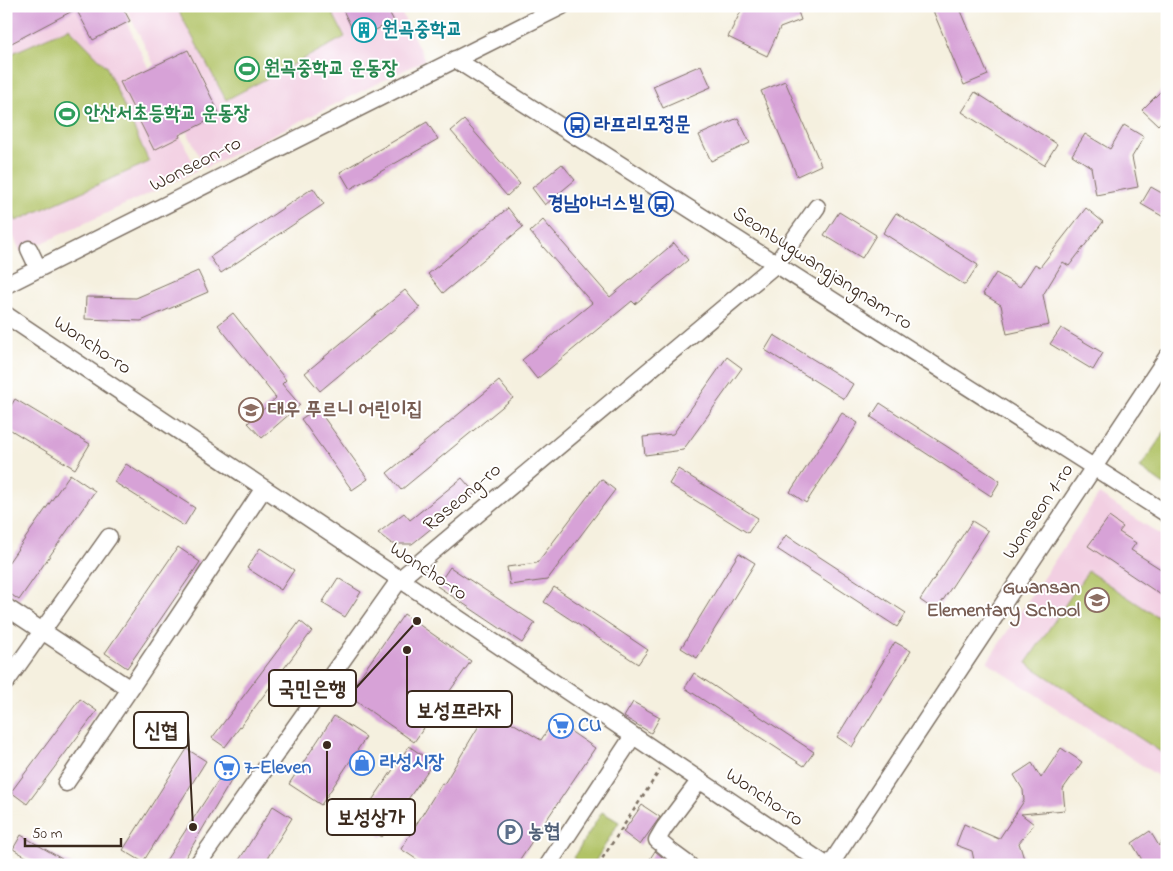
<svg xmlns="http://www.w3.org/2000/svg" width="1173" height="871" viewBox="0 0 1173 871" font-family="'Indie Flower','Poor Story',sans-serif">
<rect width="100%" height="100%" fill="#fff"/>
<filter id="ink" filterUnits="userSpaceOnUse"><feTurbulence type="fractalNoise" baseFrequency=".02" numOctaves="2"/><feDisplacementMap in="SourceGraphic" scale="10" xChannelSelector="R" yChannelSelector="G"/><feConvolveMatrix kernelMatrix="1 2 1 2 8 2 1 2 1" color-interpolation-filters="sRGB"/></filter>
<filter id="wash" filterUnits="userSpaceOnUse"><feTurbulence type="fractalNoise" baseFrequency=".0096" numOctaves="4" result="noise"/><feDisplacementMap in="SourceGraphic" scale="20" xChannelSelector="R" yChannelSelector="G"/><feGaussianBlur stdDeviation="1.12" result="paint"/><feColorMatrix in="noise" values="0 0 0 0 0 0 0 0 0 0 0 0 0 0 0 0 0 1.4 0 .05"/><feComposite in="paint" operator="in"/></filter>
<g filter="url(#wash)">
<rect width="100%" height="100%" fill="#f5f0df"/>
<path fill="#f2cfe2" d="M6 6H119L197 171 21 253 6 220Z
M125 6H398L425 60 205 168Z
M1099 494 1167 539V782L987 662Z"/>
<path fill="#b1c366" stroke="#767642" d="M176 6H329L345 37 226 100Z
M69 28 106 66 149 162 16 221 6 199V56Z
M1167 428V487L1140 468Z
M1088 571 1167 623V756L1026 663Z
M602 812 619 822 593 865H584L573 858Z"/>
<g id="blocks">
<path fill="#d7a2d7" d="M6 6H122L130 21 93 40 76 9 6 46Z
M341 6H386L394 21 357 39Z
M739 6H796L801 20 780 28 767 56 728 37 741 11Z
M931 6H959L988 75 964 85Z
M188 50 220 115 179 135 180 137 154 150 120 82Z
M701 65 711 87 663 108 653 86Z
M785 81 821 165 797 176 761 91Z
M1167 85V116L1158 125 1142 110Z
M975 92 1057 144 1044 165 962 112Z
M738 118 750 143 711 161 699 135Z
M464 120 520 184 507 196 451 131Z
M427 122 438 139 350 189 340 172Z
M1124 125 1144 137 1132 157 1138 187 1096 195 1091 167 1072 155 1085 134 1110 149Z
M562 164 575 180 545 205 532 188Z
M1151 187 1167 196V219L1141 204Z
M313 188 324 204 221 273 210 257Z
M508 208 523 227 443 293 428 274Z
M1086 208 1103 222 1069 266 1063 262 1043 295 1049 325 1007 334 1001 305 983 294 996 273 1020 287 1035 264 1040 267Z
M839 212 876 235 862 258 824 235Z
M896 213 978 265 965 285 883 233Z
M543 220 610 297 674 243 688 260 635 304 632 301 537 379 522 360 592 303 530 232Z
M198 271 208 292 141 321 85 319 86 297 136 298Z
M405 290 420 308 320 391 305 373Z
M233 313 286 380 282 384 300 405 262 438 248 423 276 398 218 325Z
M1061 328 1103 353 1093 370 1050 344Z
M774 335 853 384 844 399 765 350Z
M727 357 742 368 683 450 645 455 643 437 673 434Z
M499 381 513 398 401 490 387 473Z
M15 399 90 444 75 469 6 427V414Z
M880 403 1000 481 991 496 871 417Z
M317 408 368 479 352 490 301 419Z
M842 413 858 423 806 503 790 492Z
M126 464 195 508 184 526 114 482Z
M678 469 758 518 748 533 669 484Z
M70 474 95 491 19 600 6 591V566Z
M462 478 475 493 412 544H392L378 533 404 513 410 520Z
M601 479 615 490 547 580 510 585 507 567 537 563Z
M1109 517 1123 527 1119 532 1136 543 1131 550 1167 573V599L1088 546Z
M972 521 988 531 936 611 920 600Z
M786 535 906 613 897 627 777 549Z
M178 547 200 562 127 668 105 653Z
M260 548 294 570 281 590 247 568Z
M739 553 755 563 697 658 681 648Z
M450 567 535 623 522 643 437 586Z
M338 578 361 592 345 617 322 603Z
M554 587 648 650 638 664 544 602Z
M404 614 471 661 414 742 347 695Z
M300 621 312 631 225 747 212 738Z
M895 642 911 651 852 747 837 737Z
M694 673 814 752 804 766 685 688Z
M80 699 97 711 27 804 11 792Z
M633 702 660 717 651 733 624 717Z
M489 709 541 740 554 720 595 748 516 865H425L401 849 442 783 444 784Z
M334 716 366 737 321 805 289 784Z
M409 746 433 763 382 837 358 821Z
M1061 748 1082 762 1063 789 1065 810 1021 814 1034 824 1019 843 1026 865H975L972 851 956 845 964 824 999 839 1024 801 1023 790 1014 775 1032 763 1041 778Z
M187 749 206 761 143 862 123 850Z
M225 770 234 776 181 865H163Z
M642 805 660 817 640 845 623 832Z
M273 806 292 818 263 865H236Z
M1150 831 1159 846 1167 834V865H1142L1141 858 1132 843Z
M21 835 72 865H40L13 849Z
M655 851 668 862 672 865H646Z"/>
</g>
</g>
<g filter="url(#ink)">
<use href="#blocks" fill-opacity="0" stroke="#7c6f62" stroke-width="1"/>
<g fill="none" stroke-linecap="round" stroke-linejoin="round">
<defs>
<path id="minor" d="M455 59 1167 514
M29 249 38 268
M6 285 562 6
M6 315 826 865
M6 607 130 689 264 488
M6 682 109 537
M66 783 130 689
M197 865 400 579 776 264 817 207
M548 865 633 736
M689 865 674 854 657 840 664 828 700 780
M830 865 1167 357"/>
</defs>
<use href="#minor" stroke="#7c6f62" stroke-width="19"/>
<path stroke="#7c6f62" stroke-width="2.5" stroke-dasharray="4 4" stroke-linecap="butt" d="M1163 494 1167 487
M598 865 660 770"/>
<use href="#minor" stroke="#fff" stroke-width="16"/>
</g>
</g>
<defs>
<symbol id="building-ring" viewBox="-11 -11 22 22"><circle r="9.5" fill="#fff" stroke="#0f9aa8" stroke-width="1.5"/><path d="M-4-6H4V6H1V3H-1V6H-4ZM-2.5-4.3h1.7v1.8h-1.7ZM.8-4.3h1.7v1.8H.8ZM-2.5-1h1.7V.8h-1.7ZM.8-1h1.7V.8H.8Z" fill="#0f9aa8"/></symbol>
<symbol id="stadium-ring" viewBox="-11 -11 22 22"><circle r="9.5" fill="#fff" stroke="#2e9e5b" stroke-width="1.5"/><path d="M0-5a6.5 5 0 1 0 0 10a6.5 5 0 1 0 0-10ZM-3.5-1.8h7v3.6h-7Z" fill="#2e9e5b"/></symbol>
<symbol id="bus-ring" viewBox="-11 -11 22 22"><circle r="9.5" fill="#fff" stroke="#1a4fb4" stroke-width="1.5"/><path d="M-5-6H5V4H4V6H2V4H-2V6H-4V4H-5ZM-3.5-4V0h7V-4ZM-3.5 1.2v1.5H-2V1.2ZM2 1.2v1.5H3.5V1.2Z" fill="#1a4fb4"/></symbol>
<symbol id="school-ring" viewBox="-11 -11 22 22"><circle r="9.5" fill="#fff" stroke="#8d6e63" stroke-width="1.5"/><path d="M0-5L7-2L0 1L-7-2ZM-4 1L0 2.5L4 1V4Q0 6-4 4Z" fill="#8d6e63"/></symbol>
<symbol id="supermarket-ring" viewBox="-11 -11 22 22"><circle r="9.5" fill="#fff" stroke="#3f7fe0" stroke-width="1.5"/><path d="M-6-5.5h2.5l.6 2H6L4.5 2H-2.5L-4.4-4H-6ZM-1.5 3.2a1.3 1.3 0 1 0 .1 0ZM3 3.2a1.3 1.3 0 1 0 .1 0Z" fill="#3f7fe0"/></symbol>
<symbol id="shop-ring" viewBox="-11 -11 22 22"><circle r="9.5" fill="#fff" stroke="#3f7fe0" stroke-width="1.5"/><path d="M-5-2.5h2.3a2.7 3.5 0 0 1 5.4 0H5L5.5 6h-11ZM-1.5-2.5h3a1.5 2.3 0 0 0-3 0Z" fill="#3f7fe0"/></symbol>
<symbol id="parking-ring" viewBox="-11 -11 22 22"><circle r="9.5" fill="#fff" stroke="#5c6f8a" stroke-width="1.5"/><path d="M-3.5-5.5H1a3.5 3.5 0 0 1 0 7H-1V5.5H-3.5ZM-1-3.4V-.6H.8a1.4 1.4 0 0 0 0-2.8Z" fill="#5c6f8a"/></symbol>
</defs>
<g fill-rule="evenodd">
<use href="#building-ring" x="350" y="16" width="28" height="28"/>
<use href="#stadium-ring" x="233" y="55" width="28" height="28"/>
<use href="#stadium-ring" x="53" y="100" width="28" height="28"/>
<use href="#bus-ring" x="563" y="111" width="28" height="28"/>
<use href="#bus-ring" x="647" y="190" width="28" height="28"/>
<use href="#school-ring" x="237" y="396" width="28" height="28"/>
<use href="#school-ring" x="1083" y="586" width="28" height="28"/>
<use href="#supermarket-ring" x="547" y="712" width="28" height="28"/>
<use href="#shop-ring" x="348" y="749" width="28" height="28"/>
<use href="#supermarket-ring" x="213" y="754" width="28" height="28"/>
<use href="#parking-ring" x="496" y="818" width="28" height="28"/>
</g>
<g text-anchor="middle" dominant-baseline="central" stroke-width="4" stroke-linejoin="round" paint-order="stroke">
<g font-size="20" font-weight="bold" fill="#0d838f" stroke="#fff" text-anchor="start">
<text x="382" y="30">원곡중학교</text>
</g>
<g font-size="20" font-weight="bold" fill="#27864d" stroke="#fff" text-anchor="start">
<text x="264" y="69">원곡중학교 운동장</text>
<text x="84" y="114">안산서초등학교 운동장</text>
</g>
<g font-size="20" font-weight="bold" fill="#164399" stroke="#fff" text-anchor="start">
<text x="594" y="125">라프리모정문</text>
<text x="644" y="204" text-anchor="end">경남아너스빌</text>
</g>
<g font-size="20" fill="#3b2a1e" stroke="#fff">
<text transform="translate(196 165) rotate(-27)">Wonseon-ro</text>
<text transform="translate(822 269) rotate(33)">Seonbugwangjangnam-ro</text>
<text transform="translate(92 346) rotate(34)">Woncho-ro</text>
<text transform="translate(463 498) rotate(-40)">Raseong-ro</text>
<text transform="translate(1039 512) rotate(-56)">Wonseon 1-ro</text>
<text transform="translate(428 572) rotate(34)">Woncho-ro</text>
<text transform="translate(764 798) rotate(34)">Woncho-ro</text>
</g>
<g font-size="20" font-weight="bold" fill="#785e54" stroke="#fff" text-anchor="start">
<text x="268" y="410">대우 푸르니 어린이집</text>
<text x="1080" y="588" text-anchor="end">Gwansan<tspan x="1080" dy="23">Elementary School</tspan></text>
</g>
<g font-size="20" font-weight="bold" fill="#366cbe" stroke="#fff" text-anchor="start">
<text x="578" y="726">CU</text>
<text x="380" y="763">라성시장</text>
<text x="244" y="768">7-Eleven</text>
</g>
<g font-size="20" font-weight="bold" fill="#4e5e75" stroke="#fff" text-anchor="start">
<text x="528" y="832">농협</text>
</g>
</g>
<path fill="none" stroke="#3b2a1e" stroke-width="2" d="M417 621L356 688M407 650L407 709M193 827L188 730M327 745L327 817"/>
<g fill="#3b2a1e" stroke="#fff" stroke-width="2">
<circle cx="417" cy="621" r="5"/>
<circle cx="407" cy="650" r="5"/>
<circle cx="193" cy="827" r="5"/>
<circle cx="327" cy="745" r="5"/>
</g>
<g fill="#fff" stroke="#3b2a1e" stroke-width="2">
<rect x="269" y="670" width="87" height="36" rx="5"/>
<rect x="407" y="691" width="105" height="36" rx="5"/>
<rect x="134" y="712" width="54" height="36" rx="5"/>
<rect x="327" y="799" width="88" height="36" rx="5"/>
</g>
<g font-size="21" text-anchor="middle" font-weight="bold" fill="#3b2a1e">
<text x="312" y="695">국민은행</text>
<text x="459" y="717">보성프라자</text>
<text x="161" y="737">신협</text>
<text x="371" y="824">보성상가</text>
</g>
<rect width="1173" height="871" fill="none" stroke="#fff" stroke-width="25"/>
<path d="M25 838v8h96v-8" fill="none" stroke="#3b2a1e" stroke-width="2.5"/>
<text x="32" y="838" font-size="15" fill="#3b2a1e" stroke="#ffffff" stroke-width="4" paint-order="stroke">50 m</text>
</svg>
